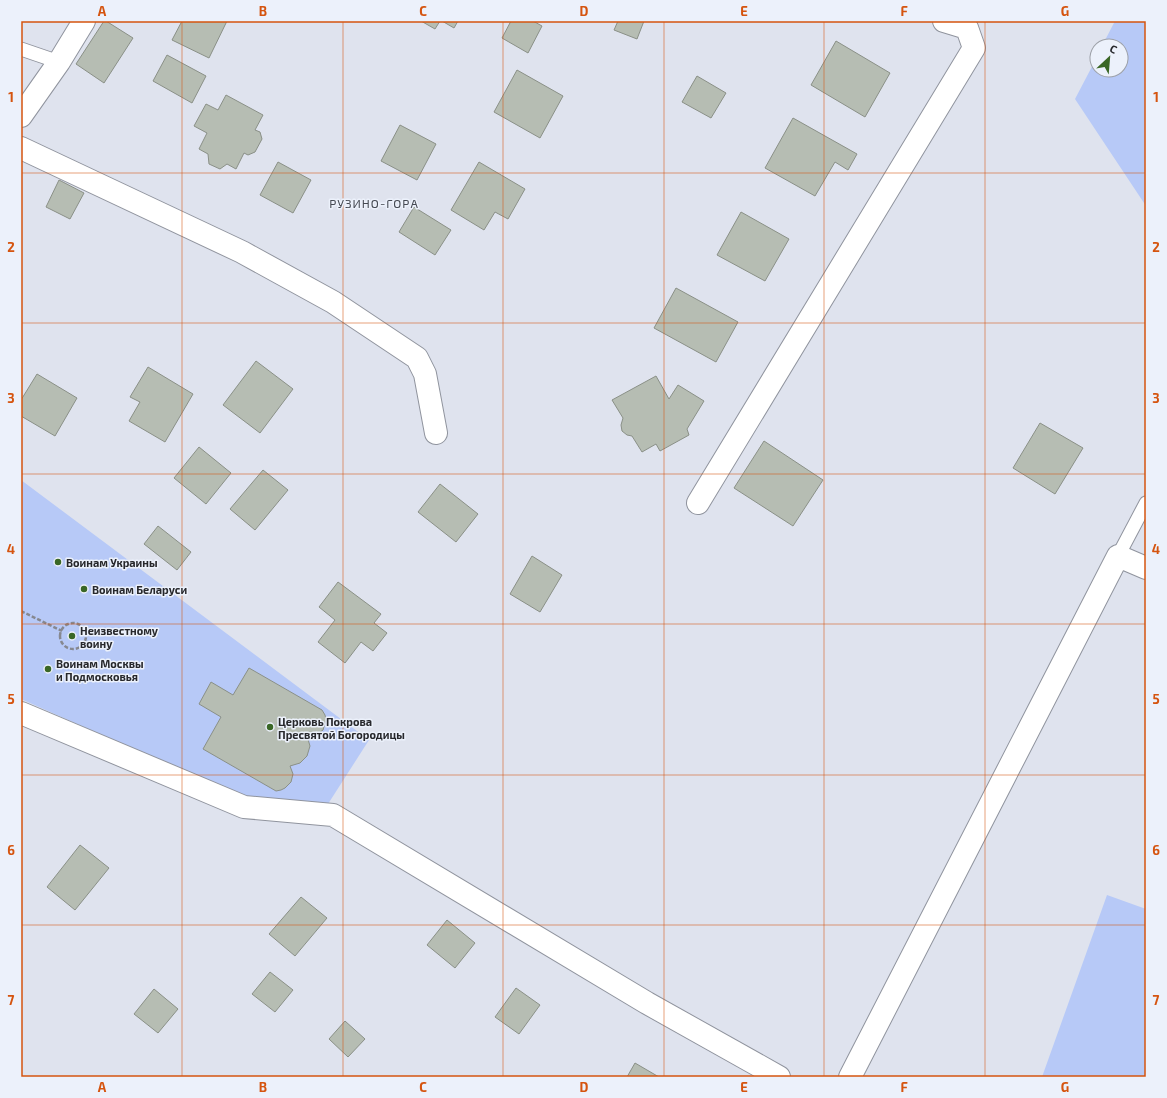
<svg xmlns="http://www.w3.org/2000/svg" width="1167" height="1098" viewBox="0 0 1167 1098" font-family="'Exo 2',sans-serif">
<rect width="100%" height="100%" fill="#dfe3ee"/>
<path fill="#b7c9f7" d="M1115 21H1146V206L1075 99 1097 57V70H1121V46H1102Z
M21 480 369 740 328 804 250 801 21 699Z
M1107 895 1146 909V1077H1042Z"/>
<path fill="#b6bdb3" stroke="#8a9087" d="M104 21H106L133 38 104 83 76 64Z
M182 21H227L209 58 172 40Z
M421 21H440L435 29Z
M442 21H458L454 28Z
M511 21H533L542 26 528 53 502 38Z
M618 21H644L637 39 614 30Z
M836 41 890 73 865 117 811 85Z
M167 55 206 76 192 103 153 81Z
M517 70 563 96 540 138 494 112Z
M697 76 726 93 711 118 682 102Z
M226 95 263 115 255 130 260 132 262 139 255 152 248 155 244 153 236 169 227 164 220 169 209 164 208 154 199 149 207 133 194 126 206 104 218 110Z
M793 118 857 154 848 170 835 162 815 196 765 168Z
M400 125 436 144 417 180 381 161Z
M278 162 311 180 293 213 260 195Z
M479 162 525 189 508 219 495 212 484 230 451 210Z
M59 180 84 193 70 219 46 207Z
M414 207 451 230 435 255 399 232Z
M741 212 789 239 765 281 717 255Z
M676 288 738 322 716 362 654 328Z
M256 361 293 389 260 433 223 405Z
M148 367 193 394 165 442 129 421 140 402 130 397Z
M37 374 77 398 55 436 21 416V400Z
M656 376 669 399 678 385 704 401 687 429 689 435 660 451 656 444 642 452 632 436 627 435 622 431 621 425 623 418 612 400Z
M1040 423 1083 448 1055 494 1013 468Z
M764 441 823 480 793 526 734 488Z
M199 447 231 473 206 504 174 478Z
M263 470 288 490 255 530 230 509Z
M440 484 478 514 456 542 418 512Z
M158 526 191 552 177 570 144 544Z
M532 556 562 575 540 612 510 594Z
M338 582 381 614 374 623 387 633 373 651 361 642 345 663 318 642 335 620 319 607Z
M249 668 322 710 325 715 326 720 323 730 315 736H307L310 746 307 756 300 763 290 766 293 774 291 782 285 788 281 790 276 791 203 749 221 717 199 704 211 682 233 695Z
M80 845 109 868 75 910 47 887Z
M301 897 327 918 295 956 269 934Z
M447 920 475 943 455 968 427 945Z
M270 972 293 990 275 1012 252 994Z
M516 988 540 1005 519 1034 495 1017Z
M154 989 178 1009 158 1033 134 1014Z
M345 1021 365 1039 348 1057 329 1039Z
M635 1063 659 1077H627Z"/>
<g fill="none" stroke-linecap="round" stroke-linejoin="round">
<defs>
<path id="service" d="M21 49 59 62
M1118 556 1146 503"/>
<path id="minor" d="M21 116 59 62 84 21
M21 148 242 252 333 302 417 358 425 374 436 433
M698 503 974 48 967 28 944 21
M21 713 244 807 333 815 647 1003 779 1077
M850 1077 1118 556 1146 568"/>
</defs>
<use href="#service" stroke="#90949e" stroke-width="15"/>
<use href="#minor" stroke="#90949e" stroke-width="24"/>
<path stroke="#868890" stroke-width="2.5" stroke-dasharray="4 2" stroke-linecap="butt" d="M21 611 62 631
M60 636a13 13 0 1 1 26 0a13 13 0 1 1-26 0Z"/>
<use href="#service" stroke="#fff" stroke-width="13"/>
<use href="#minor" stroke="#fff" stroke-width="22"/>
</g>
<path fill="none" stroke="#d5540f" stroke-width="1" stroke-opacity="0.55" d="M182 21V1077M343 21V1077M503 21V1077M664 21V1077M824 21V1077M985 21V1077M21 173H1146M21 323H1146M21 474H1146M21 624H1146M21 775H1146M21 925H1146"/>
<g fill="#3a6726" stroke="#ecf1fb" stroke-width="1.5">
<circle cx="58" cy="562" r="4"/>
<circle cx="84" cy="589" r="4"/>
<circle cx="72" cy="636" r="4"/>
<circle cx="48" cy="669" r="4"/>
<circle cx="270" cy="727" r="4"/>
</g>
<g text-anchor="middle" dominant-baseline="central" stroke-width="3" stroke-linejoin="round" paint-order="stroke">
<g font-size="11" font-weight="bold" fill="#27282c" stroke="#ecf1fb" text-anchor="start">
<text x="66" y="562">Воинам Украины</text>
<text x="92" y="589">Воинам Беларуси</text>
<text x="80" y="630">Неизвестному<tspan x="80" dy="13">воину</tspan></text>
<text x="56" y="663">Воинам Москвы<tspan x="56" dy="13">и Подмосковья</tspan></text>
<text x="278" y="721">Церковь Покрова<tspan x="278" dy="13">Пресвятой Богородицы</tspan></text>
</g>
<g font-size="12" letter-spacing="1" fill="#454952" stroke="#ecf1fb">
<text x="374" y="203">РУЗИНО-ГОРА</text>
</g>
</g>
<rect width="1167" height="1098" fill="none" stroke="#ecf1fb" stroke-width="44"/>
<g transform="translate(1109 58) rotate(26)"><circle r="19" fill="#ecf1fb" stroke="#9da1a8"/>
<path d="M0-3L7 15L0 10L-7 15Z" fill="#3a6726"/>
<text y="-6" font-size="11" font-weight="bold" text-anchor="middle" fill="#27282c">С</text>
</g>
<rect x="22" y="22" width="1123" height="1054" fill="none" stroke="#d5540f" stroke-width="1.5"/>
<g font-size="13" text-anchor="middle" font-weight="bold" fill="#d5540f">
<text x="102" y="16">A</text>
<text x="263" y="16">B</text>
<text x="423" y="16">C</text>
<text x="584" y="16">D</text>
<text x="744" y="16">E</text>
<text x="904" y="16">F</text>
<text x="1065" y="16">G</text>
<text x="11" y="102">1</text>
<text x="1156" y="102">1</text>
<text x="11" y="252">2</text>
<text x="1156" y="252">2</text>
<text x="11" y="403">3</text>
<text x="1156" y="403">3</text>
<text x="11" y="554">4</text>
<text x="1156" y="554">4</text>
<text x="11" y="704">5</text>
<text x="1156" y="704">5</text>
<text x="11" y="855">6</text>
<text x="1156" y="855">6</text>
<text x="11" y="1005">7</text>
<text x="1156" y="1005">7</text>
<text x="102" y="1092">A</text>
<text x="263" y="1092">B</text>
<text x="423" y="1092">C</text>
<text x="584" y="1092">D</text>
<text x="744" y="1092">E</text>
<text x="904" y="1092">F</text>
<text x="1065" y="1092">G</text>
</g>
</svg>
